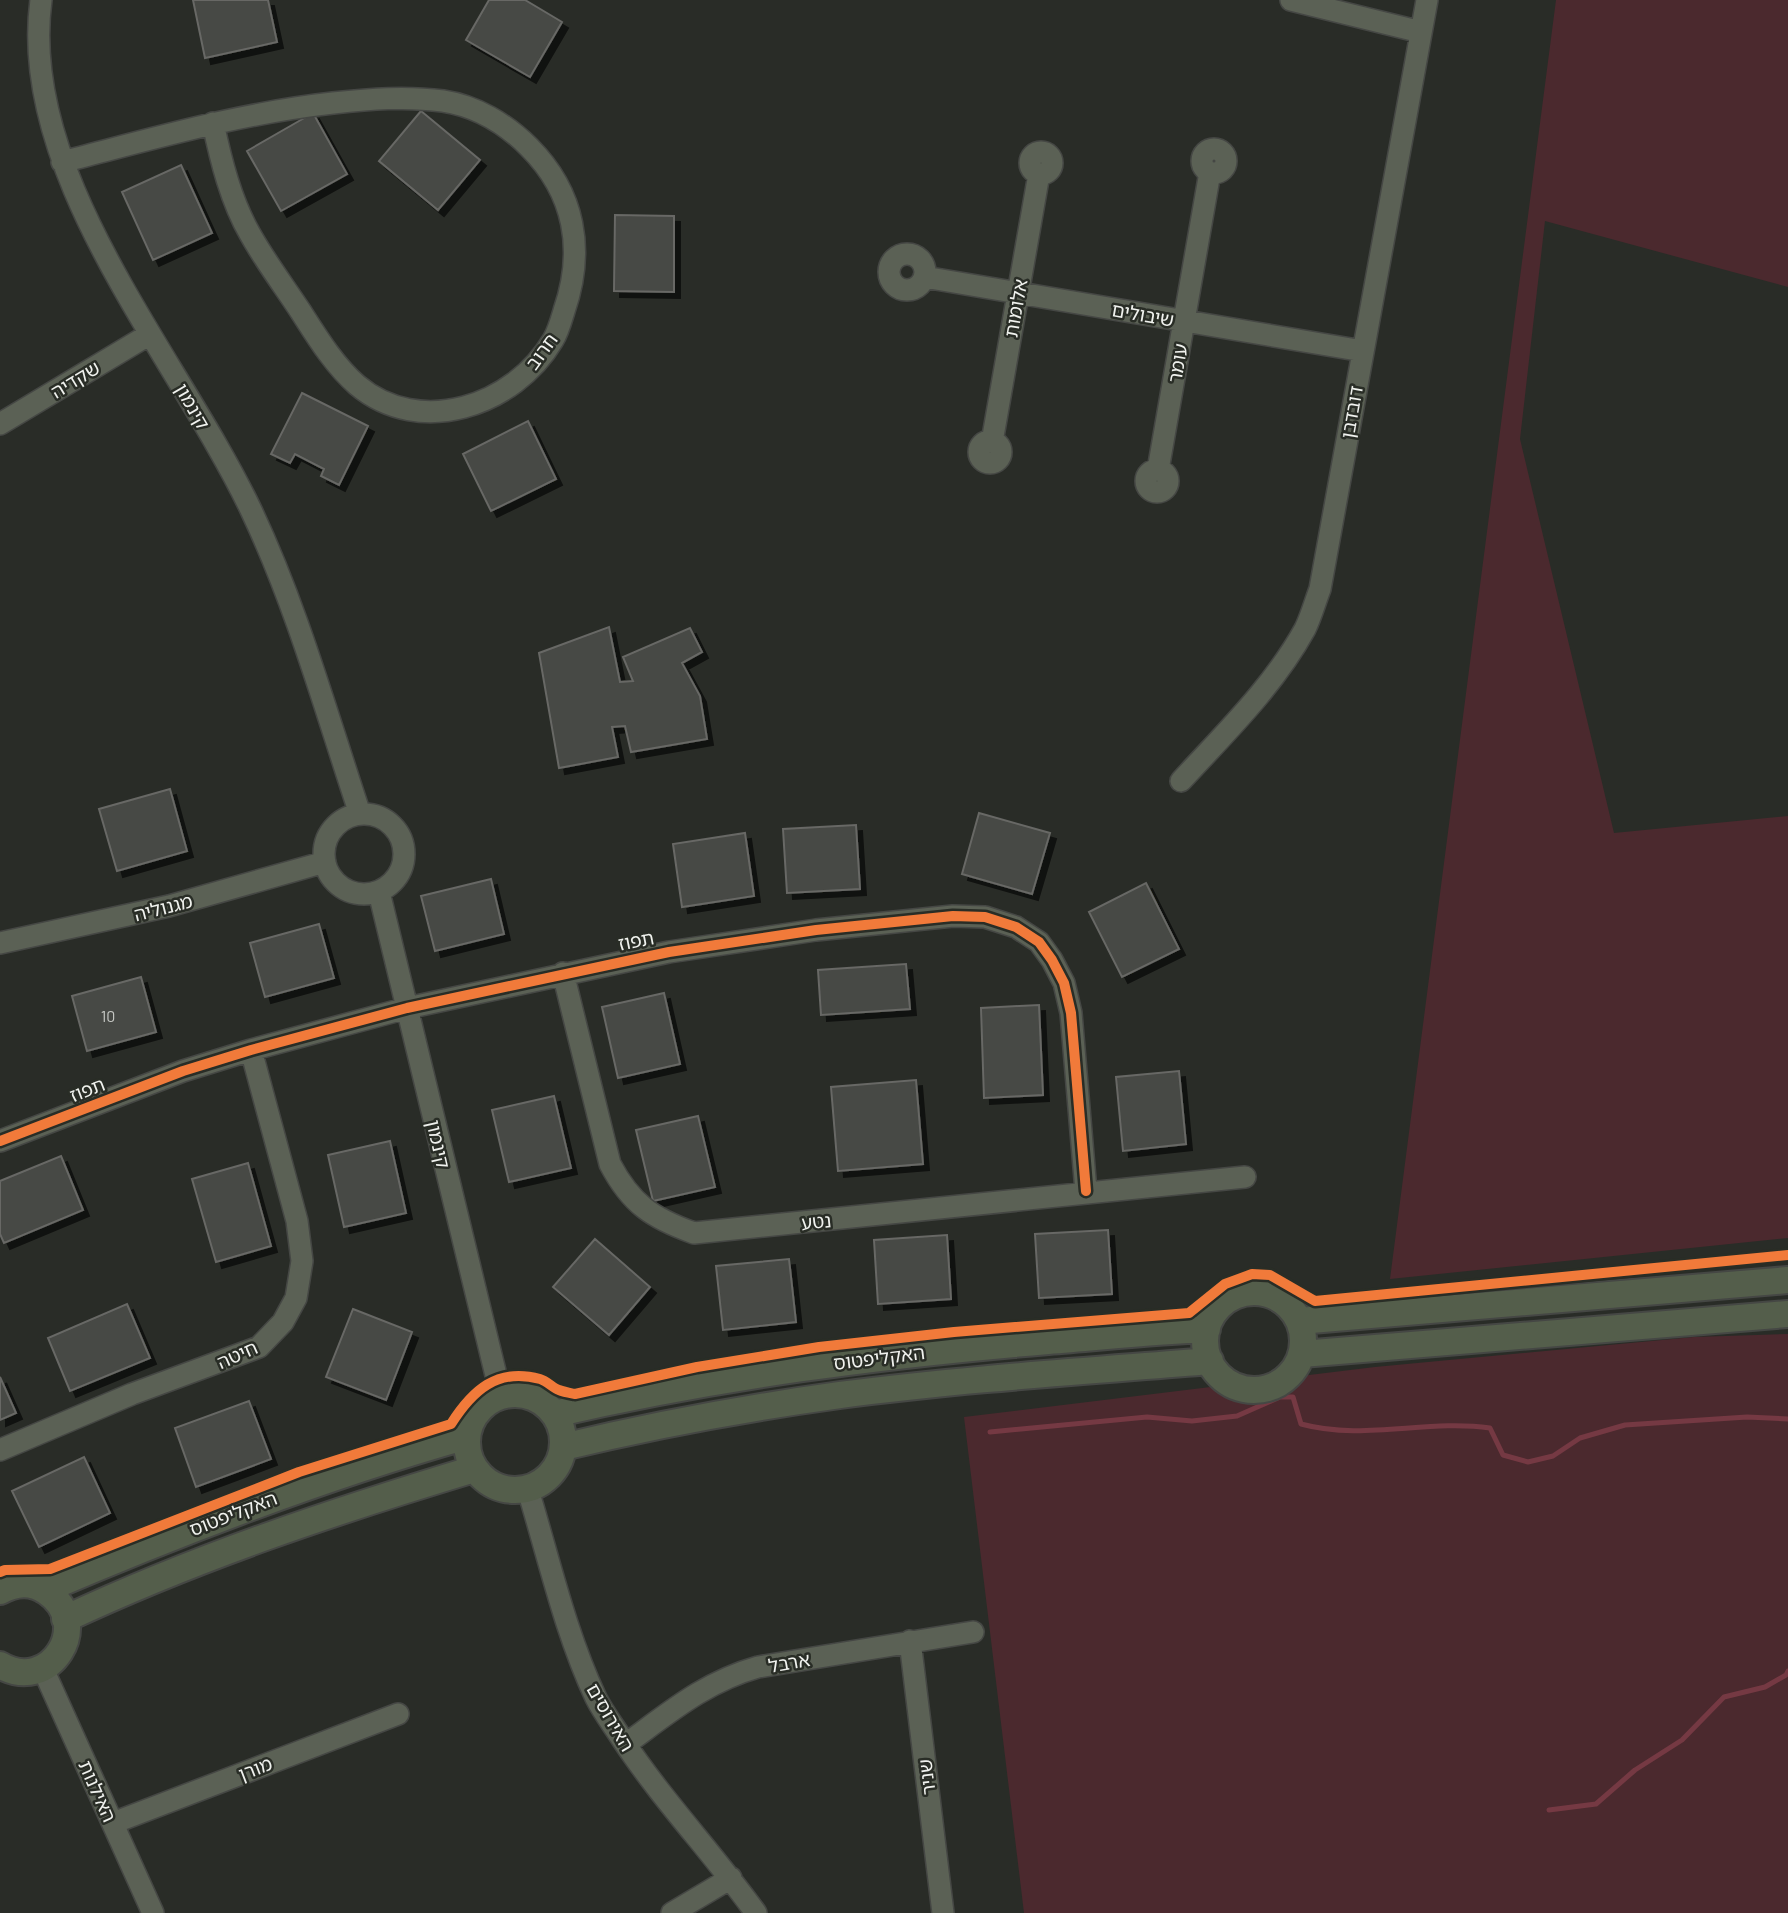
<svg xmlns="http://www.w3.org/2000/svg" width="1788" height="1913" viewBox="0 0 1788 1913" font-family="Barlow,'Noto Sans Hebrew',sans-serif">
<defs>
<filter id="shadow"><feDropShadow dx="6" dy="6" stdDeviation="0" flood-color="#0009"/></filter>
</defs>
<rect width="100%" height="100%" fill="#292c27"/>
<path fill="#4b292e" d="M1556 0H1788V287L1545 221 1520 439 1614 833 1788 816V1238L1390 1279Z
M1788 1334V1913H1024L964 1417 1375 1367 1694 1337Z"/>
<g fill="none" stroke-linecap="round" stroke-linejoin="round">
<path stroke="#753943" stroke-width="5" d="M990 1432 1147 1417 1192 1421 1237 1416 1280 1397H1293L1301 1424C1363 1441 1427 1419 1490 1428L1503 1455 1528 1462 1553 1456 1580 1438 1625 1425 1747 1417 1788 1419
M1549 1810 1596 1804 1635 1770 1682 1740 1724 1697 1765 1687 1786 1675 1788 1671"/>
</g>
<path fill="#464844" stroke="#676865" stroke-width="2" filter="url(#shadow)" d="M193 0H268L277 42 205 58Z
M489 0H525L562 22 530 77 466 40Z
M421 111 480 160 438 210 379 161Z
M313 113 347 174 281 211 247 151Z
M181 165 212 233 153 260 122 192Z
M615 215 674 216V292L614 291Z
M302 393 368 426 339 485 321 476 324 469 295 454 290 463 271 454Z
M528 421 556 479 491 511 463 454Z
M609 627 620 682 633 681 623 657 690 628 702 652 682 663 700 696 707 739 631 752 625 726 612 727 618 757 559 768 539 653Z
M170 789 187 851 117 871 99 809Z
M979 813 1050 833 1032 894 962 874Z
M856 825 860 889 787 893 783 829Z
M745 833 754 896 682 907 673 844Z
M491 879 504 934 435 951 421 896Z
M1146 883 1179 949 1122 977 1089 912Z
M319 924 334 978 265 997 250 943Z
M906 964 910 1009 821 1015 818 970Z
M141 977 156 1032 87 1051 72 996Z
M664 993 680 1064 618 1078 602 1007Z
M1039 1005 1043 1095 984 1098 981 1008Z
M1179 1071 1186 1144 1123 1151 1116 1077Z
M916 1080 923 1164 838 1171 831 1087Z
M554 1096 571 1168 509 1182 492 1110Z
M698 1116 715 1187 653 1201 636 1130Z
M390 1141 406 1213 344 1227 328 1155Z
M61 1156 83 1210 4 1243 0 1234V1181Z
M248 1163 271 1246 216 1262 192 1179Z
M1108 1230 1112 1294 1039 1298 1035 1234Z
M947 1235 951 1299 878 1304 874 1240Z
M595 1239 650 1287 609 1335 553 1287Z
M789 1259 796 1322 723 1330 716 1266Z
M127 1304 150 1358 70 1391 48 1338Z
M353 1309 412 1332 386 1400 326 1377Z
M0 1377 16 1413 0 1420Z
M249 1401 271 1459 196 1487 175 1428Z
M84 1457 110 1513 39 1547 12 1491Z"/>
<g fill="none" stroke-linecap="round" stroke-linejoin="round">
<defs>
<path id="minor" d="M41 0C17 176 179 358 251 510 297 607 326 712 360 814
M1291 0 1421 32
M1202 161a12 12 0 1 1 24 0a12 12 0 1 1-24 0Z
M1030 163a11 11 0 1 1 22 0a11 11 0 1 1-22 0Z
M62 162C152 139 241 113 333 103 370 99 406 96 443 101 476 106 506 124 529 147 575 193 585 250 564 311 561 321 558 332 553 340 514 406 420 438 357 385 334 365 317 337 301 312 284 286 265 261 250 234 231 201 221 161 213 123
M889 272a18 18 0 1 1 36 0a18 18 0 1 1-36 0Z
M924 277 1363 351
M0 424 150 334
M979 452a11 11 0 1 1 22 0a11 11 0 1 1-22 0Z
M992 442 1039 174
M1158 470 1210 172
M1146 481a11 11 0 1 1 22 0a11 11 0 1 1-22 0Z
M1181 781C1225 733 1273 687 1305 629 1311 617 1315 602 1320 589L1427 0
M324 854a40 40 0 1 1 80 0a40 40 0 1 1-80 0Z
M379 892 501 1396
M0 943 169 906 325 862
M563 973 610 1164C631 1204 652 1218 694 1233L1245 1177
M0 1141 183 1071 251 1050 407 1008 669 952 816 930 953 916 985 917 1016 927 1039 942 1052 960 1064 983 1071 1013 1086 1191
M0 1450 132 1394 259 1347 283 1322 296 1298 302 1261 297 1221 251 1050
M528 1490C549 1559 565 1632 596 1698 603 1712 613 1725 622 1739 662 1800 713 1853 756 1913
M910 1641 943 1913
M43 1669 153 1913
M626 1744C670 1712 705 1682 758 1667L973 1632
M113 1823 398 1714
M672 1913 731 1878"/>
<path id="major" d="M1205 1341a49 49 0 1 1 98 0a49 49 0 1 1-98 0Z
M1299 1321 1788 1280
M1302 1354 1788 1314
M467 1442a48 48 0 1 1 96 0a48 48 0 1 1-96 0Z
M554 1414C719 1376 880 1355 1048 1341 1101 1337 1154 1331 1207 1329
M563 1447C654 1425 746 1408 840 1395 962 1379 1087 1371 1210 1361
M44 1590C182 1531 322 1477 467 1436
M0 1591C16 1583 31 1581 47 1592 94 1624 50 1695 0 1665
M65 1619C197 1557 335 1511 474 1469"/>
</defs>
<use href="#minor" stroke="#454744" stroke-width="24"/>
<use href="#major" stroke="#454744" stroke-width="30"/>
<use href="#minor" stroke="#5b6155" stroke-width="21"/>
<use href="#major" stroke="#545e4b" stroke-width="26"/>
<defs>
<path id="cycleway" d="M0 1141 183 1071 251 1050 407 1008 669 952 816 930 953 916 985 917 1016 927 1039 942 1052 960 1064 983 1071 1013 1086 1191
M0 1572 5 1570 50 1569 299 1472 451 1424C472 1391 497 1367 540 1379 547 1381 553 1388 559 1390 564 1392 570 1393 575 1394L697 1367 819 1347 954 1332 1189 1313 1225 1284 1252 1274 1270 1275 1315 1301 1788 1255"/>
</defs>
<use href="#cycleway" stroke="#292d26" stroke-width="15"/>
<use href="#cycleway" stroke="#f17a3a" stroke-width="10"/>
</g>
<g text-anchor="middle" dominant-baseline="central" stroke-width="5" stroke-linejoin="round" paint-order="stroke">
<g font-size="16" fill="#c6c8c4">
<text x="108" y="1015">10</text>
</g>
<g font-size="19" fill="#f0f2ee" stroke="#292d26">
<text transform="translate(1015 308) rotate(-80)">אלומות</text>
<text transform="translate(1143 314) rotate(10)">שיבולים</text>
<text transform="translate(541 351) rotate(-54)">חרוב</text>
<text transform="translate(1177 363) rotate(-80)">עומר</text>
<text transform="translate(75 379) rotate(-31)">שקדיה</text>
<text transform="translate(193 406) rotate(60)">קינמון</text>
<text transform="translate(1351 412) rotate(-80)">דובדבן</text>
<text transform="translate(163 907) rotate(-14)">מגנוליה</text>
<text transform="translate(636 940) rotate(-11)">תפוז</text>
<text transform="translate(87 1089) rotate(-21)">תפוז</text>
<text transform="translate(439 1144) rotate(77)">קינמון</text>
<text transform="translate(816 1221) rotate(-6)">נטע</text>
<text transform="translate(237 1354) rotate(-24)">חיטה</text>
<text transform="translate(879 1357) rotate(-7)">האקליפטוס</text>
<text transform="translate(233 1513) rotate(-21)">האקליפטוס</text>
<text transform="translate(789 1662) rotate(-10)">ארבל</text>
<text transform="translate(611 1717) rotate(60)">האירוסים</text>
<text transform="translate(255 1768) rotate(-21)">מורן</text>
<text transform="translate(926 1777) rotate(-97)">שניר</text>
<text transform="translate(98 1791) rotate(66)">האילנות</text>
</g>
</g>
</svg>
